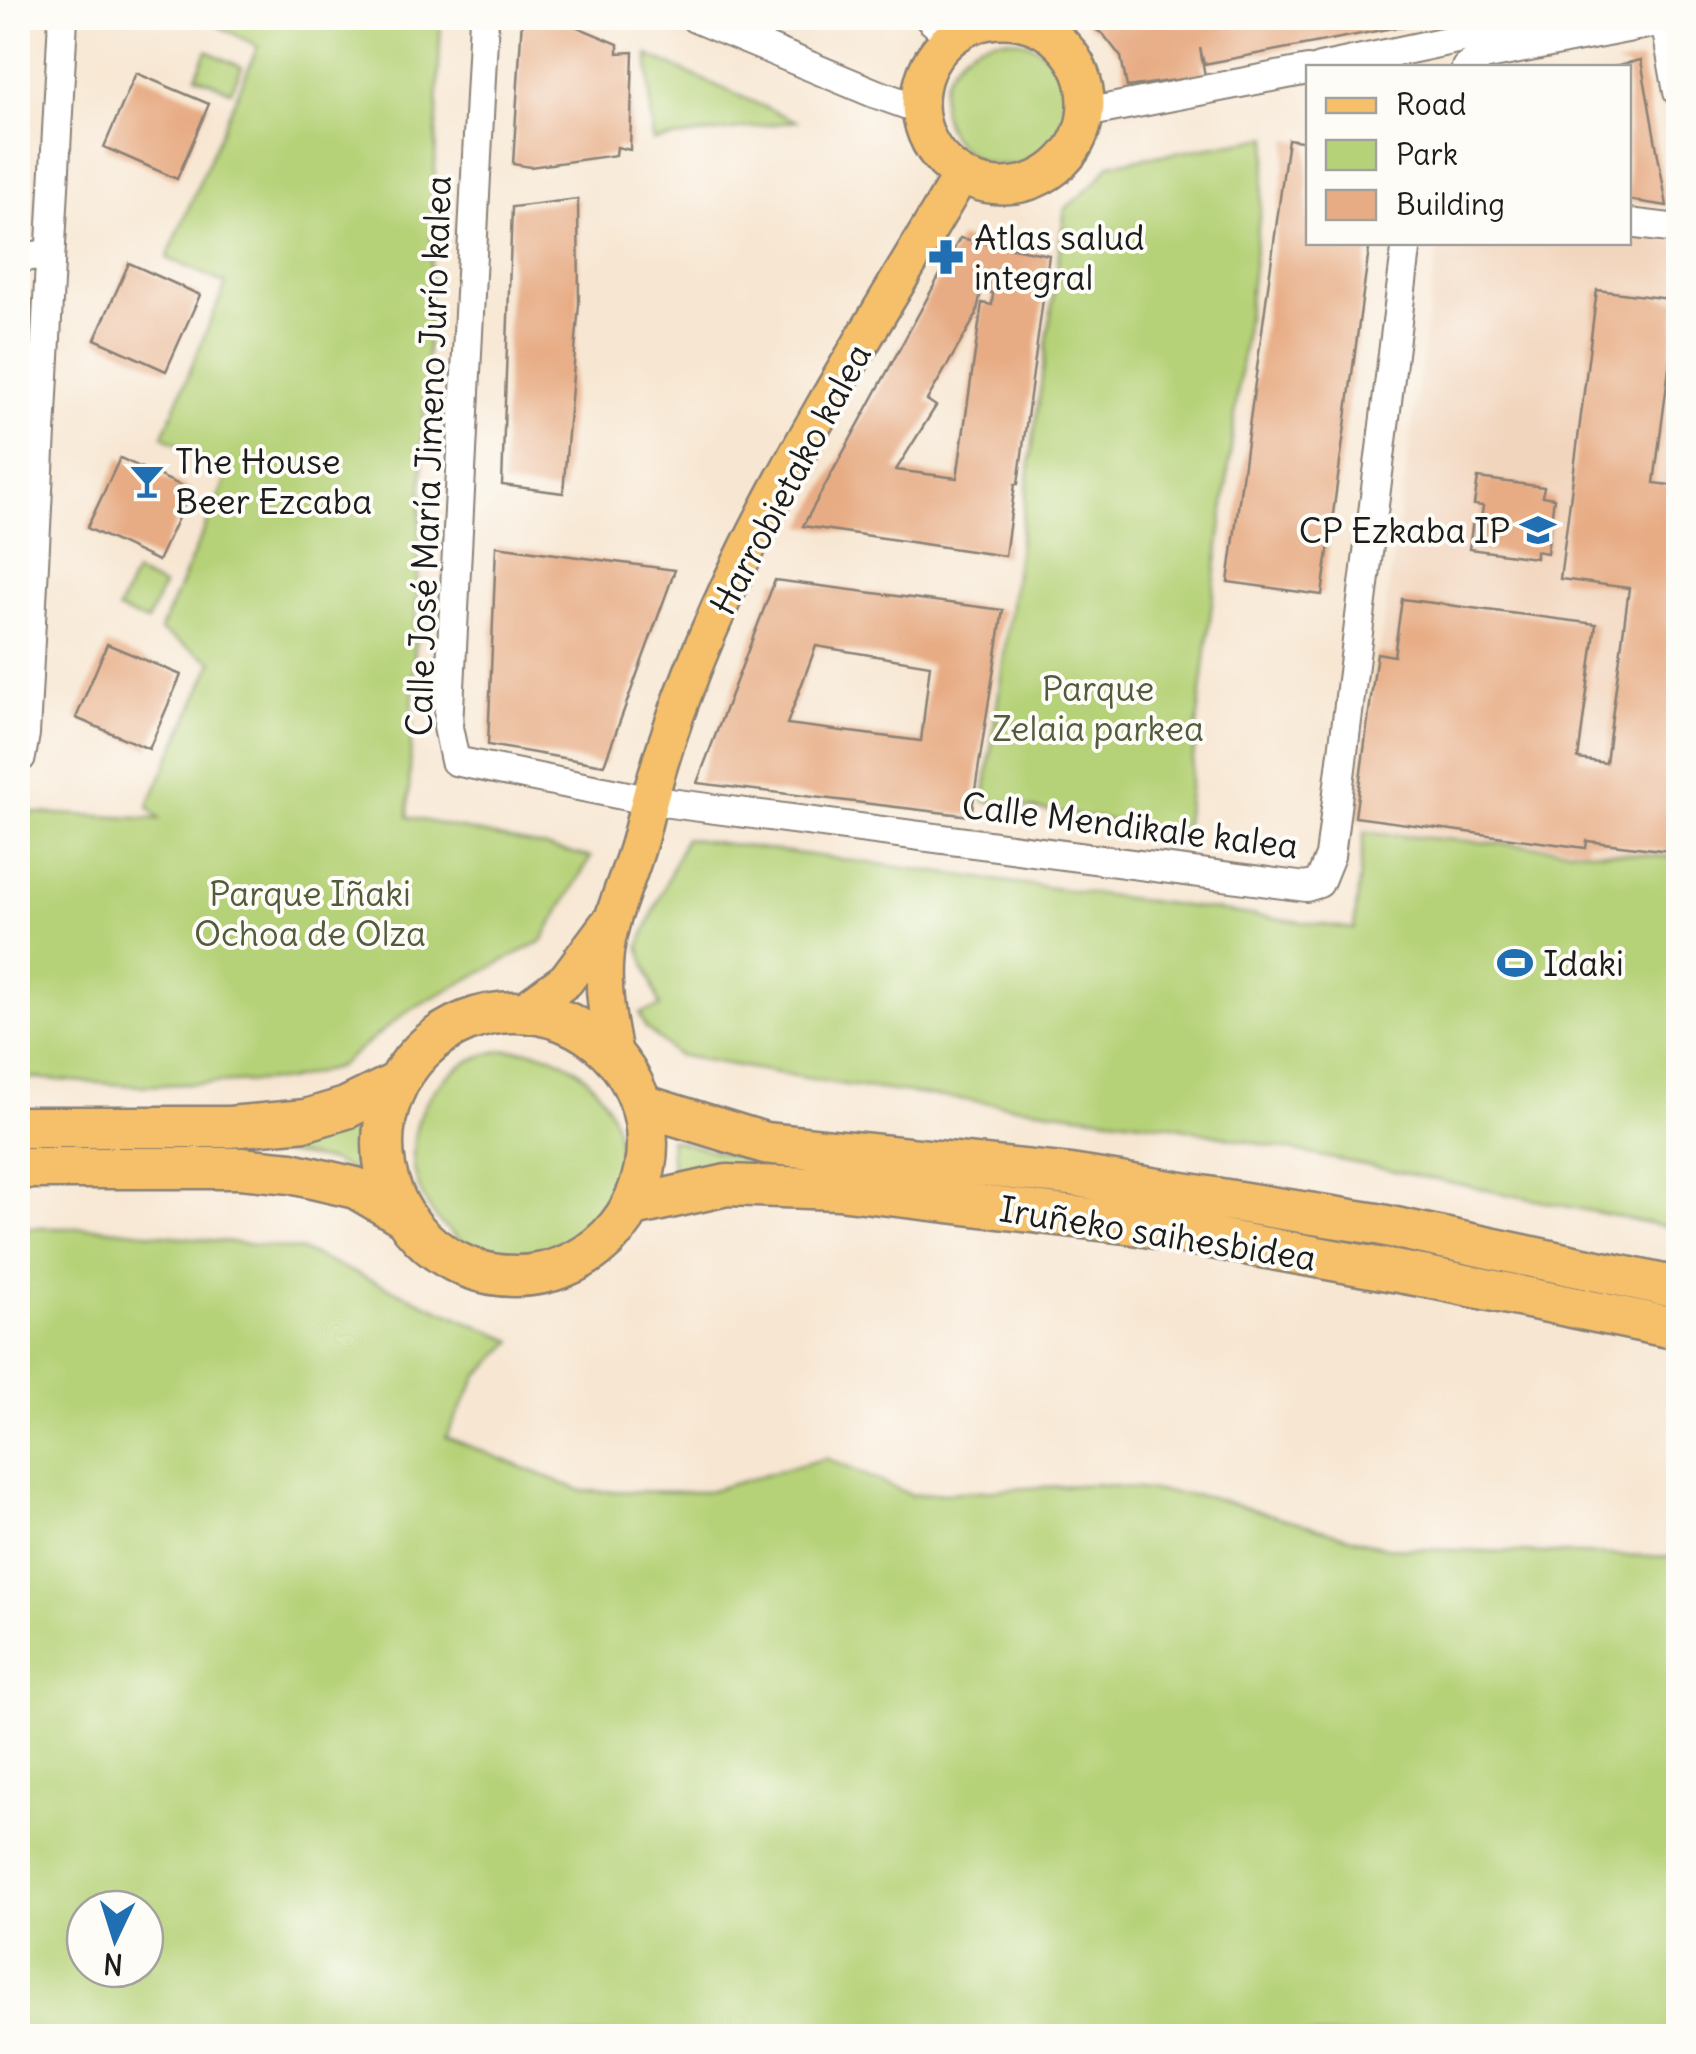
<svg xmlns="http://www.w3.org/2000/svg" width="1696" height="2054" viewBox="0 0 1696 2054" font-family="Delius,sans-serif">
<rect width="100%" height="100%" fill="#fdfcf7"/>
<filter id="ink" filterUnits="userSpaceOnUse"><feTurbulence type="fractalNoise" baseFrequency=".01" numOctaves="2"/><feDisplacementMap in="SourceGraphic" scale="20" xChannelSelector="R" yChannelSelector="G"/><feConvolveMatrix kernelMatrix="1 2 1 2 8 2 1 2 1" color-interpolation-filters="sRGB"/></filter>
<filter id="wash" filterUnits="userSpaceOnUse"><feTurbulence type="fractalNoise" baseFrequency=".0048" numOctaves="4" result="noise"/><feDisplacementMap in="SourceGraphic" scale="40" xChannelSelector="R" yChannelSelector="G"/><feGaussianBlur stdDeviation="2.25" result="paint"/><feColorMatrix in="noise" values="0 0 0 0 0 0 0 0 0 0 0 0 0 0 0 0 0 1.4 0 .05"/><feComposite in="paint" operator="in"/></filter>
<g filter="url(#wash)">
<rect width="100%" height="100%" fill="#f7e6d1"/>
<path fill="#f2d5bd" d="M1629 235 1678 241V858L1364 833 1355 817 1439 243 1628 242Z"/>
<path fill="#b6d278" stroke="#69774a" stroke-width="2.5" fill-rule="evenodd" d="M202 18H441L408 817 591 857 542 941 409 1010 336 1068 286 1080 139 1086 18 1077V812L159 819 148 806 213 662 160 631 228 475 163 436 226 284 167 258 258 46Z
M942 102a63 63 0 1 1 126 0a63 63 0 1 1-126 0Z
M207 51 242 67 231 91 196 76Z
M648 55 796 121 653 141Z
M1269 137 1184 832 984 801 1065 209 1095 183 1110 164Z
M135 573 163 586 147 622 118 610Z
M1364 833 1678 858V1229L1167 1125 845 1085 677 1055 646 1028 640 1013 660 1007 639 946 685 838 1354 929Z
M413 1153a103 103 0 1 1 206 0a103 103 0 1 1-206 0Z
M360 1124 359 1173 330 1161 244 1147 305 1141Z
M670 1139 761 1164 672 1176Z
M18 1228H100L301 1250 513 1341 477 1377 446 1437 582 1491 704 1492 826 1458 911 1495 1095 1484 1210 1497 1387 1548 1678 1557V2036H18ZM85 1909H145V1969H85Z"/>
<g id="blocks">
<path fill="#e7ac84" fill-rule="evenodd" d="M18 18H26L21 150H18Z
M522 18H556L618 44V53L633 52 630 150 617 147 616 155 530 167 513 164Z
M1090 18H1440V19L1204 64 1200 48 1205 76 1127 87 1121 57 1103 34 1085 24Z
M1641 60 1667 206 1628 200V68L1614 66Z
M136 73 209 104 177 179 104 147Z
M1288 139 1308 142V242H1370L1322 595 1228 582Z
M578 199 579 304 563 493 502 485 512 207Z
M960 238 1049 255 1018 484H1015L1005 556 803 526ZM981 291 993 293 992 305 982 303 957 478 896 470 936 406 927 400 976 316Z
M129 263 200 295 166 371 95 339Z
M1597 290 1678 300 1654 483 1678 486V852L1587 841 1586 848 1355 817 1377 653 1394 656 1402 599 1596 624 1578 759 1606 763 1629 588 1560 579Z
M120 458 191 490 158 561 87 528Z
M1478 478 1544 487 1542 496 1554 498 1547 553 1536 551V558L1469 549 1473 519 1481 520 1483 506 1474 505Z
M496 546 675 570 604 765 488 745Z
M775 580 1003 610 971 816 697 783ZM816 646 930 665 921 741 787 724Z
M107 644 181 675 149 749 76 718Z"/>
</g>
</g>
<g filter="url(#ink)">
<use href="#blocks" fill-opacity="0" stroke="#8a8176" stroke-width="2.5"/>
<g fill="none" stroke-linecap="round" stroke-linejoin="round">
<defs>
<path id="minor" d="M484 18 448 727 455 761 647 800 1306 887 1319 883 1330 856 1407 242
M695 18 874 93 919 109
M929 18 951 38
M1665 20 1678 92
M1320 68 1537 22 1538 18
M1466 68 1483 56 1678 18
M1085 113 1308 70
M1628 223 1678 229
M18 258 40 255
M18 758 21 757 25 734 63 18"/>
<path id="major" d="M920 103a83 83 0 1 1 166 0a83 83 0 1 1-166 0Z
M522 1012 566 980 607 925
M615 1056C608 1023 602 992 605 958 608 916 631 876 641 834 696 594 838 386 961 175"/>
<path id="highway" d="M383 1144a132 132 0 1 1 264 0a132 132 0 1 1-264 0Z
M642 1105 765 1143 1070 1175 1377 1224 1678 1288
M18 1127H229L306 1120 346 1108 397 1083
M18 1168H240L291 1173 356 1188 402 1215
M634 1206 727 1185 838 1189 1134 1224 1427 1277 1678 1329"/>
</defs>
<use href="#minor" stroke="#8a8176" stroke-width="32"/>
<use href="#major" stroke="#8a8176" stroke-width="40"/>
<use href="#highway" stroke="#8a8176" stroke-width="45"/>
<use href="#minor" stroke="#fff" stroke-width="28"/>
<use href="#major" stroke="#f6c06b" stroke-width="35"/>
<use href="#highway" stroke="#f6c06b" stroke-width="40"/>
</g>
</g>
<defs>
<symbol id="pharmacy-bare" viewBox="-9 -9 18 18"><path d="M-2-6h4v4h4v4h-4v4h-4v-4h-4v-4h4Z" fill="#1f6fb2" stroke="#fdfcf7" stroke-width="2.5" paint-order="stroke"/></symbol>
<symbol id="bar-bare" viewBox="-9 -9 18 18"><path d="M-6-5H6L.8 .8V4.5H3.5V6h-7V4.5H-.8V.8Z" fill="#1f6fb2" stroke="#fdfcf7" stroke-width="2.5" paint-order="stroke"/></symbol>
<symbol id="school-bare" viewBox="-9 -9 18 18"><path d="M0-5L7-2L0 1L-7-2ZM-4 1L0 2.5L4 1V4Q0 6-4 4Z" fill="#1f6fb2" stroke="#fdfcf7" stroke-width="2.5" paint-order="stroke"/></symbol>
<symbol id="stadium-bare" viewBox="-9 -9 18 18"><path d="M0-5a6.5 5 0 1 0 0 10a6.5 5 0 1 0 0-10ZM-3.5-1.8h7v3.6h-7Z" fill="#1f6fb2" stroke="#fdfcf7" stroke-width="2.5" paint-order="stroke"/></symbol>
</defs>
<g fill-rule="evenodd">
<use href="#pharmacy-bare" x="921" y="232" width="50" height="50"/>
<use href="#bar-bare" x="122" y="456" width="50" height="50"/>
<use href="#school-bare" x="1513" y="505" width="50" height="50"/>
<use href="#stadium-bare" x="1490" y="938" width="50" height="50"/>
</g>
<g text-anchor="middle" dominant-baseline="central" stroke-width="8" stroke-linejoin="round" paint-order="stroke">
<g font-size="35" fill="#1c1c1c" stroke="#fdfcf7" text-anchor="start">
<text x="974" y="237">Atlas salud<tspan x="974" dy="40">integral</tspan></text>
<text x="175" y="461">The House<tspan x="175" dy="40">Beer Ezcaba</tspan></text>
<text x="1510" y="530" text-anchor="end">CP Ezkaba IP</text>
<text x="1543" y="963">Idaki</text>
</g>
<g font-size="35" fill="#1c1c1c" stroke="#fdfcf7">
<text transform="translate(428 456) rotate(-88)">Calle José María Jimeno Jurío kalea</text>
<text transform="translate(790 479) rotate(-62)">Harrobietako kalea</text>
<text transform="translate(1130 825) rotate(7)">Calle Mendikale kalea</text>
<text transform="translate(1158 1233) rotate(9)">Iruñeko saihesbidea</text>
</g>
<g font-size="35" fill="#525c3c" stroke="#fdfcf7">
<text x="1098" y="688">Parque<tspan x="1098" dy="40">Zelaia parkea</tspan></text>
<text x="310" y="893">Parque Iñaki<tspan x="310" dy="40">Ochoa de Olza</tspan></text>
</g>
</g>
<rect width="1696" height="2054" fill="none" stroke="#fdfcf7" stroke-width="60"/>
<rect x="1306" y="65" width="325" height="180" fill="#fdfcf7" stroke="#a3a29f" stroke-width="2.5"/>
<rect x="1326" y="98" width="50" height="15" fill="#f6c06b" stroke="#a3a29f" stroke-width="2.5"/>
<text x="1396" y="115" font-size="30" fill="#1c1c1c">Road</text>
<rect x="1326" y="140" width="50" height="30" fill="#b6d278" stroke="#a3a29f" stroke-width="2.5"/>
<text x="1396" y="165" font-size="30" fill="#1c1c1c">Park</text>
<rect x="1326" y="190" width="50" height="30" fill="#e7ac84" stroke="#a3a29f" stroke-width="2.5"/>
<text x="1396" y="215" font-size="30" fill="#1c1c1c">Building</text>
<g transform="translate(115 1939) rotate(184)"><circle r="48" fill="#fdfcf7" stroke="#a3a29f" stroke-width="2.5"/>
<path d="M0-8L18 38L0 25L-18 38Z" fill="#1f6fb2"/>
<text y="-15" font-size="28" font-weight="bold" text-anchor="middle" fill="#1c1c1c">N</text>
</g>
</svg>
